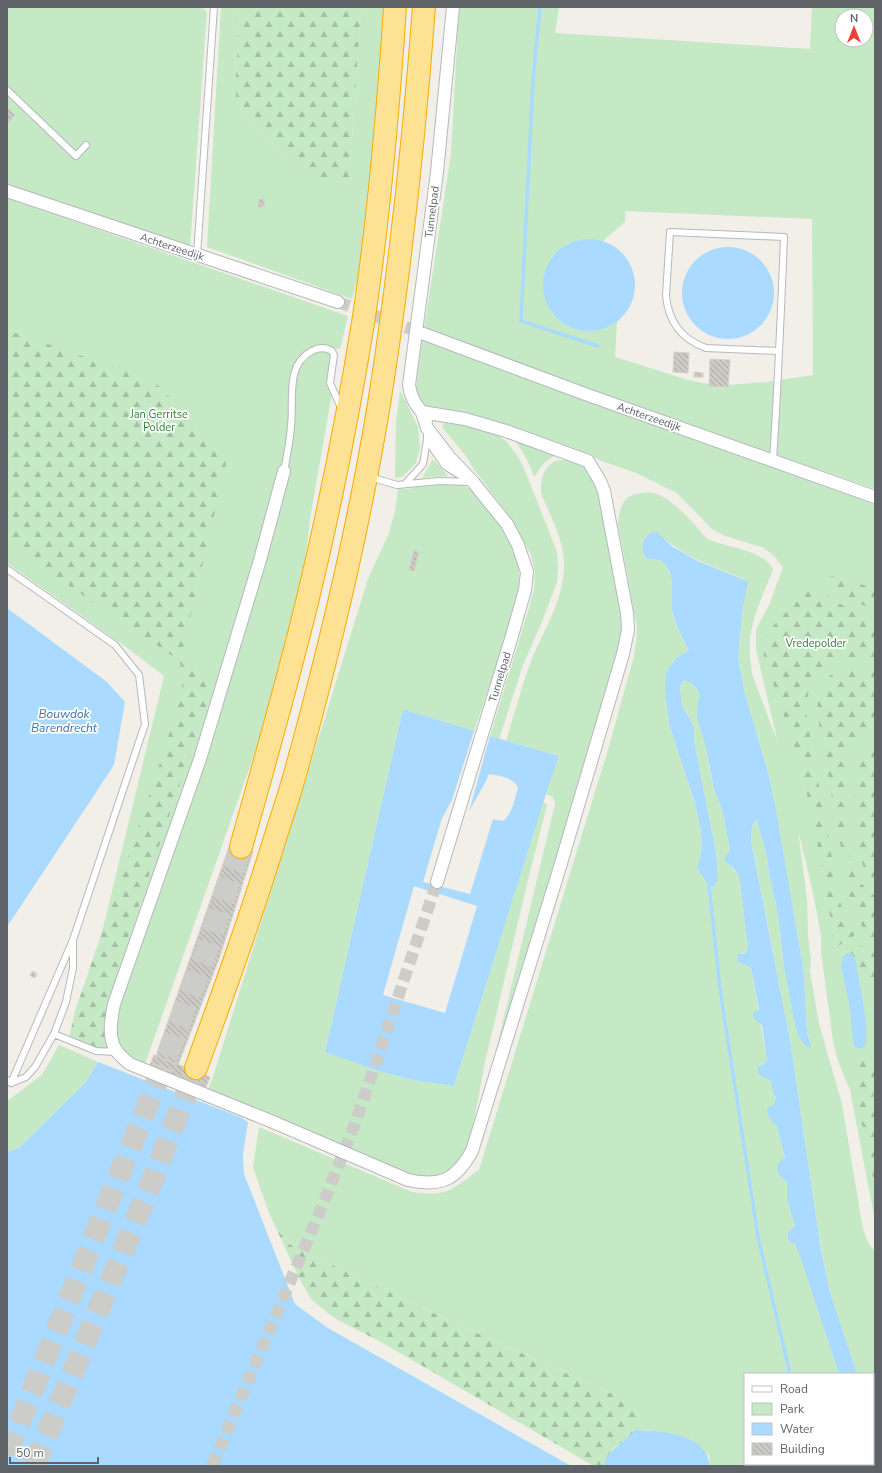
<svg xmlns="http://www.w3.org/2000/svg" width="882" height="1473" viewBox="0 0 882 1473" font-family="'Nunito Sans',sans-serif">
<defs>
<pattern id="forest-firs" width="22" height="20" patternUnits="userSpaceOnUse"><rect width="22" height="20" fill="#c5e8c5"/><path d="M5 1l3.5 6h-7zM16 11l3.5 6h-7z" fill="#a3c0a4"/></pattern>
<pattern id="building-back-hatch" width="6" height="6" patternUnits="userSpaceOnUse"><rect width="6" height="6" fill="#cccac5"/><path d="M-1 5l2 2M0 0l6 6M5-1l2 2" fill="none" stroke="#a9a8a4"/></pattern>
</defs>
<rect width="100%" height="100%" fill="#f1efe8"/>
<path fill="#c5e8c5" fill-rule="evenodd" d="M7 7H201L207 12 190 247 7 184Z
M221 7H240L236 77V100L244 116 283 154 304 173 349 183 361 7H387L364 253 352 299 207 247Z
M459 7H559L555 33 810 49 812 7H875V489L589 390 471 345 424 329 451 154ZM842 16H866V40H842ZM625 211 812 219 813 375 767 382 728 385V387L709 386V384L688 380 615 357 617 321 600 330 584 331 588 239 603 241 625 222Z
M7 198 348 316 340 349 333 348 329 363 336 370 311 513 301 591 261 735 144 1067 124 1057 77 1036 164 676 130 650 7 563V544L16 550 7 542Z
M422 339 585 400 875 504V1221L850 1090 838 1061 833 1041 821 952V935L812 888 798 830 807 899 808 936 811 960 810 971 819 1024 842 1104 863 1229 869 1244 875 1252V1414H873V1374H857L830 1292 821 1249 790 1040 751 840 752 826 755 821 757 820 767 857 769 874 778 914 784 967 794 1020 810 1041 807 1032 804 973 786 870 769 776 744 690 738 657 743 607 748 584 747 581C719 567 688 560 664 538L643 550C649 569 661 551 668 570 675 584 670 597 672 612 673 621 685 642 689 652L677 657 665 691 669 724 695 803 700 826 702 842 701 855 697 868 718 876 716 852 694 741V727L682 705 680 687 683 680C692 683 697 686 700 696L698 701 709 767 714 789 723 813 730 850 725 860 739 876 748 947 738 962 751 968 767 1061 759 1066 761 1077 771 1081 773 1094 776 1097 770 1119 777 1127 785 1159 777 1173 787 1182V1200L795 1226V1244L801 1259 839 1374H745V1464H873V1447L875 1449V1466H710L709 1455 676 1435 648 1430H635L637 1424 619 1397 470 1330 292 1246 277 1230 269 1213 253 1167 259 1127 412 1192C422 1193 434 1195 444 1192 456 1189 468 1177 479 1170L607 753 633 660 636 643 637 627 618 525C619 512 621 497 636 494 641 493 647 492 652 493 666 494 686 515 695 525 700 530 704 538 710 540 729 548 763 550 773 569L755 615 750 636V657L752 674 778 743 756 650V630L770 603 783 567 773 555 764 548 725 536 712 529 677 493 636 473 599 460 590 455 474 416 428 407 421 401 416 391Z
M400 390 418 427 420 448 416 463 402 477 395 478 396 423Z
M445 422 482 428 494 432 506 441 519 458 526 473 557 552 558 567 557 582 542 622 523 665 499 739 490 736 529 608 534 589 535 572 531 555 512 519 475 471 466 456 442 427Z
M513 438 557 454 544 463 534 477C529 462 522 450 513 438Z
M433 459 448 476 422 478Z
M569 459 586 468 597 484 624 615 622 642 493 1068 492 1067 555 804 553 797 546 794 559 756 506 741C515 713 522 684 533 656 546 626 565 597 564 562 564 540 549 513 541 493 540 481 543 466 556 461 560 460 565 460 569 459Z
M459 482 475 493 499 524 511 545 519 570 518 602 474 731 403 709 325 1052 375 1070 413 1080 454 1086 543 802 547 805 529 876 485 1062 471 1137 457 1172 422 1182 207 1092 213 1077 368 579 389 533 395 511 398 488 408 489 417 487Z
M59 1045 98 1062 86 1082 21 1146 7 1153V1101L42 1075Z"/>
<path fill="url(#forest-firs)" d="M240 7H361L349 183 323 179 304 173 283 154 244 116 236 100V77Z
M7 330 151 380C160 386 166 393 173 401 190 421 205 441 229 451L180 661 215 680 107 1000 105 1053 69 1038 75 1011 153 784 183 691 180 661 7 544Z
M834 576 843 578 875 589V609L860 604 823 581 828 577Z
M813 587 852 611 875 619V660C854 654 832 656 817 674 815 676 813 679 812 681 808 691 807 702 806 713L840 902 848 924 855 935 840 945H836L833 940 830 916 820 857 801 767 764 656C764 653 763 649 763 646 767 625 798 602 813 587Z
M849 667H861L875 671V730C863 735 851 738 845 750L848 848C852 870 857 883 875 896V942C861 929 857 916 850 899L817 712C819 687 823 674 849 667Z
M875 746V883C870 878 865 872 863 865 855 845 851 781 860 761 863 755 870 750 875 746Z
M857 946 865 947 875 954V981H859L854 957 852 953H848L853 948Z
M872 1057H875V1088L872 1102 875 1123V1191L868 1148 860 1117 857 1070 859 1062Z
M277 1230 292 1246 470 1330 619 1397C630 1405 646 1420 632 1434 627 1440 620 1443 614 1448 609 1453 606 1459 603 1466H594L381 1342 340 1321 329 1314 312 1300 300 1280Z"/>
<path fill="#aadaff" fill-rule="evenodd" d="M543 285a46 46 0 1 1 92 0a46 46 0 1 1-92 0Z
M682 293a46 46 0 1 1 92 0a46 46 0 1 1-92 0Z
M657 532 673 547 698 561 747 581 748 584 743 607 738 657 744 690 769 776 777 816 804 973 807 1032 811 1048 807 1047 799 1038 794 1020 784 967 778 914 769 874 767 857 757 820 755 821 752 826 751 841 790 1040 821 1250 830 1292 857 1374H839L801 1259 795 1244 788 1240V1232L795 1226 787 1200V1182L777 1173 778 1163 785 1158 777 1127 770 1119 767 1110 768 1107 774 1105 776 1097 773 1094 771 1081 761 1077 757 1068 767 1061 762 1025 754 1019 753 1012 759 1010 751 968 738 962 737 954H744L748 947 739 876 734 869 724 860 730 850 723 813 714 789 705 744 697 717 698 701 700 696C697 686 692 683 683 680L680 687 682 705 694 727V741L716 852 718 876 715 886H709L697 868 701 855 702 842 700 826 695 803 669 724 665 691 666 673 677 657 689 651C684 641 674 622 672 611 670 597 675 583 668 569 660 552 647 567 643 551 641 541 646 533 657 532Z
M7 608 107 682 125 702 114 765 7 927Z
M403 709 474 731 452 800 442 818 423 882 470 894 493 819 503 821C513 813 514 800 518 788 515 778 499 775 489 774 484 787 475 799 469 812L490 736 559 756 546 794 454 1086 413 1080 375 1070 325 1052ZM414 886 477 906 445 1013 383 995Z
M847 953H852L856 962C859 984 870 1025 865 1046L861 1049 855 1047 853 1041 849 1003 841 966 843 957Z
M98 1062 240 1117 248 1122 243 1154 244 1174 295 1304 328 1328 571 1466H7V1153L21 1146 86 1082Z
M635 1430C662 1431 707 1433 710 1466H603C610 1447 623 1444 635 1430Z"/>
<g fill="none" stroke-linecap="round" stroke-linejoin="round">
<path stroke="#aadaff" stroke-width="3.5" d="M540 7 533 80 521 321 598 346
M709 886 720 989 758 1237 790 1374"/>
</g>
<path fill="url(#building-back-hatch)" stroke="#d6d1c6" d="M7 108 15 115 7 124Z
M259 199H264V207H258Z
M674 352 689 353 688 373 673 372Z
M710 359 730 360 728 387 709 386Z
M694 372 703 373V377H694Z
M414 550 419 552 414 571 409 570Z
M230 844 253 851 219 959 178 1065 156 1056Z
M33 971 37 974 34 978 30 975Z
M154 1055 200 1073 196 1084 150 1065Z
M200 1073 210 1077 206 1087 196 1084Z"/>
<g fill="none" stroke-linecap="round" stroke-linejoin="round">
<path stroke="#ccccc8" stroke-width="12" stroke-dasharray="12 6" stroke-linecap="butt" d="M338 302 424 334
M212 1466 323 1204 356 1121 437 882"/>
<path stroke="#ccccc8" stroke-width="22" stroke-dasharray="22 11" stroke-linecap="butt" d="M7 1454 166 1059 206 952 241 847
M34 1466 153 1179 196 1068"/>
<defs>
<path id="lane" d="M7 90 76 156 86 145
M197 255 214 7
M427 430V440L445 466 461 476
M773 460C778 386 781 312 784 237L670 232 666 295C668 321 681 339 706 348L779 351
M284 471C287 456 290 441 291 426 294 401 285 364 312 351 319 347 325 347 332 351L334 355 330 383 342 410
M370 477 397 485 440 481 471 482
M406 483 423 464 427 440
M7 569 115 645 139 675 145 724 73 940 11 1083 7 1080
M54 1034 96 1051 117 1052
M11 1083 26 1077 35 1067 54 1034 66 1002 73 968V942"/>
<path id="street" d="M7 191 338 302
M424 334 585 394 875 497
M422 412 427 428 450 458 473 482 507 524 518 545 527 572 525 590 511 639 437 882
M427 418C417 406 411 400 409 385L437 172 453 7
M284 471 260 560 200 759 114 1004C111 1020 107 1040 118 1053 122 1057 126 1061 130 1064L273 1122 408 1180C441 1187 456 1180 472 1151L559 870 623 654 628 630 627 613 604 491 600 481 588 461 506 431 465 419 422 412"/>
<path id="highway" d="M241 847C264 764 288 681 308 598 330 507 348 415 363 323 379 219 388 113 395 7
M196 1068C224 991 252 914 276 835 283 813 291 790 297 767 330 648 359 526 379 404 400 272 414 140 424 7"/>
</defs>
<use href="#lane" stroke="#b5b8bc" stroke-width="8"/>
<use href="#street" stroke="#b5b8bc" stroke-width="14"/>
<use href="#highway" stroke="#f9ab00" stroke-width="24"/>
<use href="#lane" stroke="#fff" stroke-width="6"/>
<use href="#street" stroke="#fff" stroke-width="12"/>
<use href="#highway" stroke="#fde293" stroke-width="22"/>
</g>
<g text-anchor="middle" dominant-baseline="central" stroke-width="3.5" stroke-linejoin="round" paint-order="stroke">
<g font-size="11" fill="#5f6368" stroke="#fff">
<text transform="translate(432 212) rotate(-83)">Tunnelpad</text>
<text transform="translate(172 247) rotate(18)">Achterzeedijk</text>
<text transform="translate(649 417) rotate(19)">Achterzeedijk</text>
<text transform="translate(500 677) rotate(-73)">Tunnelpad</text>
</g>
<g font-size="11" fill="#348238" stroke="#fff">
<text x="159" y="414">Jan Gerritse<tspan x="159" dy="13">Polder</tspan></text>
<text x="816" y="643">Vredepolder</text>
</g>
<g font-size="12" font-style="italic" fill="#4174aa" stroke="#fff">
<text x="64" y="714">Bouwdok<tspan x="64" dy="14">Barendrecht</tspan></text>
</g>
</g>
<rect width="882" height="1473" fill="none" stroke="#5f6368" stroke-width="16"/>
<rect x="744" y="1373" width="130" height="92" fill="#ffffff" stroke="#bfc1c3"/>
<rect x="752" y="1386" width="20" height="6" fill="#ffffff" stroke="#bfc1c3"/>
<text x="780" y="1393" font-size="12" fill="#5f6368">Road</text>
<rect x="752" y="1403" width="20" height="12" fill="#c5e8c5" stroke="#bfc1c3"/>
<text x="780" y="1413" font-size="12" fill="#5f6368">Park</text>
<rect x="752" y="1423" width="20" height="12" fill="#aadaff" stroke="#bfc1c3"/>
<text x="780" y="1433" font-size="12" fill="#5f6368">Water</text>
<rect x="752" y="1443" width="20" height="12" fill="url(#building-back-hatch)" stroke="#bfc1c3"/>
<text x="780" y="1453" font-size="12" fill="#5f6368">Building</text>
<g transform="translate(854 28)"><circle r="19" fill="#ffffff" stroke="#bfc1c3"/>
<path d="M0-3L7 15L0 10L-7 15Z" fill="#ea4335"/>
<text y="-6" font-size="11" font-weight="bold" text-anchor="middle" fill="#5f6368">N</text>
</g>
<path d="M10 1457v6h88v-6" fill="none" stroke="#5f6368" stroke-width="2"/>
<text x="16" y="1457" font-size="12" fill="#5f6368" stroke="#ffffff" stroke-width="3" paint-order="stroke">50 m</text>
</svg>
